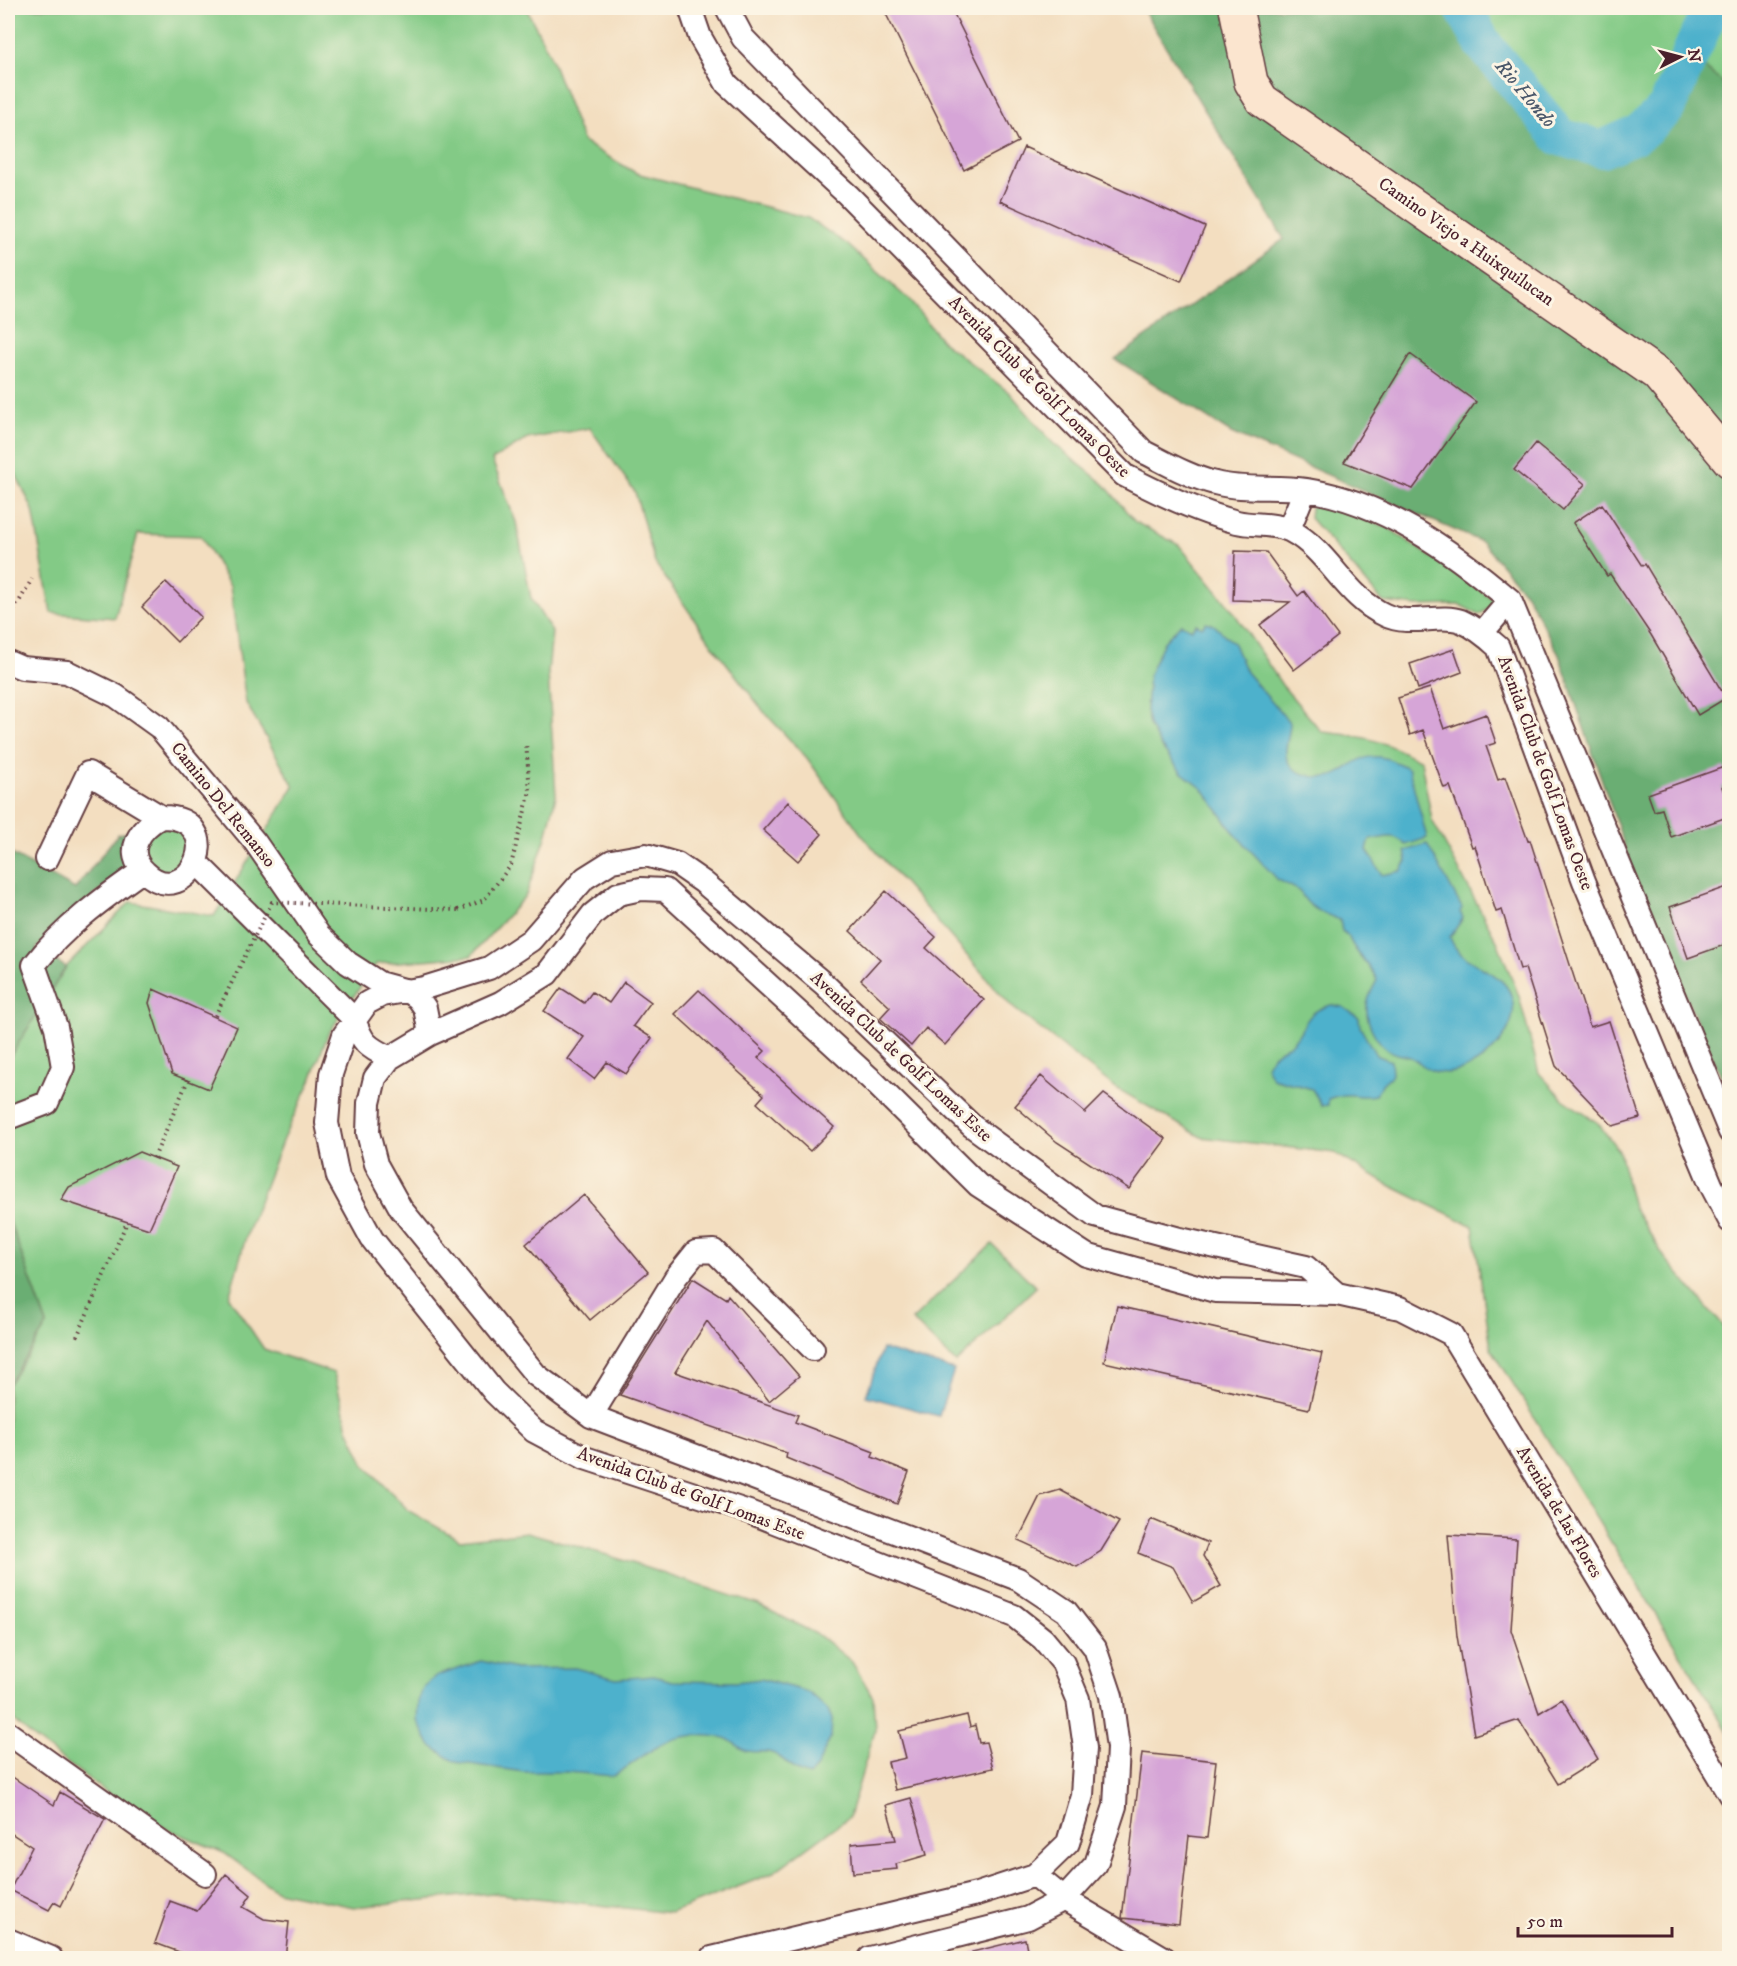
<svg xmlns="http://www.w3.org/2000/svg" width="1737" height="1966" viewBox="0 0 1737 1966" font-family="'IM FELL DW Pica',serif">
<rect width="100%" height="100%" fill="#fcf5e5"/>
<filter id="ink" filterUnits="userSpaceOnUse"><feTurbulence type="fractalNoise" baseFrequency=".0167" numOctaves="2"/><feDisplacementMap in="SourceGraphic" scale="12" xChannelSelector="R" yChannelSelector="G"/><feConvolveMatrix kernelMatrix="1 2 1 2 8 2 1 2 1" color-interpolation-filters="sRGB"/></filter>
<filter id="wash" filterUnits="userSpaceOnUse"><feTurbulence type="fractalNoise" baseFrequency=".008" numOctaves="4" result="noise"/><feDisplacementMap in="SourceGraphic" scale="24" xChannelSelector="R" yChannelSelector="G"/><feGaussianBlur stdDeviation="1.35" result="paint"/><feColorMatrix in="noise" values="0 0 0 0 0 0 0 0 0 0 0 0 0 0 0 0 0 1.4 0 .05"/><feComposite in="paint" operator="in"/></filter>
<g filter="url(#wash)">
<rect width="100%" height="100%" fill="#f3dec0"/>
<path fill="#83ca86" stroke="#667458" stroke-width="1.5" d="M8 8H526L549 53 583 142 636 173 808 218 848 245 909 300 943 342 1010 393 1053 443 1105 485 1135 522 1179 545 1233 611 1282 685 1322 732C1366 736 1382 740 1421 761L1432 820 1497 941 1519 996 1539 1073 1563 1099 1598 1123 1619 1151 1633 1207 1665 1258 1724 1327 1729 1326V1733L1491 1348 1473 1226 1383 1182 1335 1153 1201 1137 1116 1088 1011 1006 861 834 807 758 764 712 714 647 655 563 635 492 590 428 527 439 492 460 516 522 531 598 552 632 548 673 556 796 546 837 526 895 471 956 376 964 328 1034 310 1083 283 1139 248 1230 229 1297 264 1349 334 1373 348 1428 365 1465 409 1511 460 1540 527 1532 607 1555 759 1605 820 1636 852 1662 873 1697 875 1730 849 1817 771 1874 670 1913 492 1893 354 1907 277 1891 224 1853 142 1818 33 1738 8 1715V1385L47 1325 8 1217V1060L66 967 130 902 214 916 294 786 246 703 230 586 201 536 138 534 115 618 51 613 33 510 8 458Z
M1477 8H1729V88L1682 49 1655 103 1632 123 1601 137 1568 127 1493 38Z
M1325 504 1387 527 1494 600 1495 604 1479 615 1460 605 1417 606 1383 602 1310 518 1311 507Z
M162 826 179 828 191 840 181 870 164 873 148 866 142 850 148 835Z
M992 1244 1036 1287 956 1363 912 1320Z"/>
<path fill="#6aae73" stroke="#5a664f" stroke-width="1.5" d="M1142 8H1477L1493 38 1567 127 1601 137 1632 123 1655 103 1682 49 1729 88V1093L1645 906 1559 655 1526 594 1482 542 1231 433 1115 359 1284 239Z
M138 831 135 858 36 949 66 967 8 1060V852L75 889 118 834Z
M8 1217 47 1325 8 1385Z"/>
<path fill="#4db1cc" stroke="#4c687c" stroke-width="1.5" d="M1206 622 1214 625 1234 644 1246 672 1290 723C1290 733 1285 745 1286 755 1289 774 1316 780 1332 776 1350 771 1354 755 1379 757 1390 758 1400 764 1409 769L1427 838 1406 845C1393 832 1386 838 1370 840L1367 850 1382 875 1401 871 1407 861 1405 851 1427 844 1462 908 1460 912 1463 918 1450 937C1460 970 1508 966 1513 1003 1518 1037 1471 1079 1437 1072 1424 1070 1419 1060 1410 1057 1404 1055 1398 1055 1392 1052 1376 1044 1363 1019 1368 1001 1369 994 1374 987 1377 980 1371 966 1361 959 1354 947 1349 940 1350 936 1342 931L1340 920C1323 913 1307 908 1300 891L1278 880 1235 834 1203 789 1181 772 1161 747 1149 725 1146 710 1149 674 1164 642 1181 624 1192 629 1196 624 1202 627Z
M1331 1005 1343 1007 1359 1018 1360 1027 1376 1055 1391 1061 1392 1075 1383 1083 1375 1095C1356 1099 1350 1090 1328 1099V1105L1322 1106 1312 1089 1272 1078 1266 1066C1272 1052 1279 1052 1290 1044 1307 1030 1302 1012 1331 1005Z
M882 1349 954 1370 939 1416 866 1396Z
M481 1661 516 1669 575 1668 616 1679 654 1676 672 1681 736 1682 761 1679 808 1692 828 1710 832 1719 831 1736 817 1767 809 1776C789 1770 792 1765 778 1756 768 1749 757 1753 747 1751 738 1749 735 1742 727 1739 723 1736 714 1737 709 1736 663 1732 649 1755 613 1776L568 1772H524L455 1762 430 1745 417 1720 418 1701 424 1686 437 1676Z"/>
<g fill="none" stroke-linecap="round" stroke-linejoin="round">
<path stroke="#4db1cc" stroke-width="38" d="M1463 8 1483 44 1560 137 1602 149 1639 133 1666 109 1711 8"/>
</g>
<g id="blocks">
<path fill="#d6a5d7" d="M883 8H951L1018 142 964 170Z
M1024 147 1205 227 1181 281 1000 201Z
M1410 354 1476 402 1413 489 1344 462Z
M1536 443 1585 484 1563 510 1514 470Z
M1602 504 1642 566 1645 564 1726 698 1698 715 1651 635 1610 574 1607 576 1573 523Z
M1235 551 1266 552 1298 596 1304 591 1338 636 1294 670 1260 625 1290 602 1233 600Z
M166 582 201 617 177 642 142 607Z
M1454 649 1462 672 1418 689 1410 664Z
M1430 688 1444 729 1486 714 1496 743 1486 746 1498 780 1505 777 1528 841 1530 840 1590 1027 1609 1021 1640 1118 1613 1126 1556 1066 1525 968 1520 969 1502 910 1496 912 1475 846 1472 847 1450 786 1444 788 1423 730 1410 735 1398 698Z
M1724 767 1730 784 1722 787 1730 807V816L1671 837 1662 809 1654 811 1648 794Z
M788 802 822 834 798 861 763 830Z
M1730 886V943L1688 958 1670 907Z
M886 891 936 937 926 948 984 1000 945 1045 926 1028 911 1046 880 1018 890 1007 861 980 880 959 850 931Z
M624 982 651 1002 633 1026 652 1038 626 1074 607 1062 594 1079 568 1059 584 1037 544 1011 561 988 584 1003 592 992 609 1003Z
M153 989 237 1027 209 1089 172 1074 149 1003Z
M699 990 765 1051 758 1058 834 1127 810 1151 757 1103 764 1095 675 1014Z
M1041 1076 1085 1113 1104 1094 1166 1139 1129 1189 1057 1142 1015 1106Z
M139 1152 177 1167 149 1229 61 1200 69 1187Z
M584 1195 648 1272 590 1320 526 1244Z
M693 1278 726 1299 728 1295 799 1376 769 1401 707 1321 675 1372 798 1415 795 1422 874 1452 872 1457 909 1472 897 1504 786 1458 787 1453 620 1395Z
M1117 1306 1322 1353 1309 1409 1104 1362Z
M1060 1490 1119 1522 1101 1551 1077 1567 1018 1540 1040 1496Z
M1151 1519 1208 1543 1203 1556 1221 1586 1193 1602 1173 1567 1138 1553Z
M1448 1535 1517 1539 1511 1630 1539 1713 1562 1699 1598 1759 1558 1784 1519 1720 1474 1735 1457 1636Z
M967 1715 970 1727 975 1725 979 1743 986 1742 993 1768 895 1790 888 1762 906 1758 899 1731Z
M1142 1753 1216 1761 1207 1838 1189 1836 1179 1924 1122 1918Z
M8 1774 54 1805 60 1792 105 1819 61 1906 54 1902 49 1910 10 1890 32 1847 8 1831Z
M911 1798 927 1855 896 1864 897 1869 853 1873 851 1844 896 1840 886 1805Z
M226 1874 251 1895 243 1907 264 1919 289 1922 285 1959H198L155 1943 170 1901 197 1911Z
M1025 1939 1029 1959H973L972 1952Z"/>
</g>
</g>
<g filter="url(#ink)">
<use href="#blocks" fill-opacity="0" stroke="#633c41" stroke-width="1.5"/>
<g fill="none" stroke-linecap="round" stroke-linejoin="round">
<defs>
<path id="street" d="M690 8 700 37 727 84 848 195 1124 475C1160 494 1198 512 1237 522 1254 526 1277 523 1291 531 1329 551 1345 597 1385 615 1410 627 1440 613 1461 621 1475 627 1487 637 1498 647L1584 881 1712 1187 1730 1221
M727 8 743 38 1144 452C1166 463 1190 477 1215 483 1245 491 1277 485 1307 490 1384 502 1451 550 1510 600L1730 1132
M1289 529 1305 490
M1482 633 1510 600
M8 662 22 668 67 672 116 696 159 727 255 842 319 935 348 963 379 983 408 991 418 998 425 1008 430 1034
M47 859 88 773 161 817C232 816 189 915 145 872 123 852 140 828 161 817
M197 863 354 1019C362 1043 367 1047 390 1058
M8 1118 47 1103 63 1067 56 1027 34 965C64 927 102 899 142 871
M591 1416 676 1277 696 1252 714 1251 813 1349
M8 1733 205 1874
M1035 1875 1064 1899 1164 1958
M8 1940 51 1958
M712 1958 977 1894 1035 1875 1068 1843 1082 1795 1085 1748 1078 1699 1063 1663 1043 1639 1014 1616 749 1512 585 1458 534 1431 494 1392 372 1239 338 1177 327 1123 331 1074 344 1035 367 1003 382 995 424 988 489 968 531 940 585 878 612 861 646 855 677 864 703 882 824 984 972 1126 1095 1216 1180 1239 1306 1267 1337 1294
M870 1958 1028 1918 1064 1899 1096 1864 1115 1806 1118 1748 1111 1696 1095 1648 1066 1611 1018 1579 591 1416 536 1375 401 1209 376 1164 368 1133 369 1103 375 1078 390 1058 430 1034 500 1003 547 974 593 914 618 894 641 889 665 890 873 1081 978 1185 1086 1255 1215 1291 1337 1294 1400 1308 1451 1334 1730 1795"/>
<path id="secondary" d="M1236 8 1251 82 1262 100 1657 374 1730 461"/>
</defs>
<use href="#street" stroke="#633c41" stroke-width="26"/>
<use href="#secondary" stroke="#633c41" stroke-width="36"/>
<path stroke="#633c41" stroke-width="4" stroke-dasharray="1.5 4.5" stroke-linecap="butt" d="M8 621 32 579
M458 910 484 900 511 865 530 791 526 743
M154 1158 188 1080
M77 1337 127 1222"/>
<use href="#street" stroke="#fff" stroke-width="22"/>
<use href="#secondary" stroke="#fbe5cf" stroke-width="33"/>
<path stroke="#633c41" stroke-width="4" stroke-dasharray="1.5 4.5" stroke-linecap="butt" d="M215 1016 272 902 458 910"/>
</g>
</g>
<g text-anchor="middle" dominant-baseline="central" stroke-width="6" stroke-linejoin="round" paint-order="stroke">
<g font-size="18" fill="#4a1f2b" stroke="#fcf5e5">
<text transform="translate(1466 242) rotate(35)">Camino Viejo a Huixquilucan</text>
<text transform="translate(1039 387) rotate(45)">Avenida Club de Golf Lomas Oeste</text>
<text transform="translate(1545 773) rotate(70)">Avenida Club de Golf Lomas Oeste</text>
<text transform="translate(223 805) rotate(51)">Camino Del Remanso</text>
<text transform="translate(901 1057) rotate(43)">Avenida Club de Golf Lomas Este</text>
<text transform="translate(691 1494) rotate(20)">Avenida Club de Golf Lomas Este</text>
<text transform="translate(1559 1512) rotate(59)">Avenida de las Flores</text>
</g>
<g font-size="20" font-style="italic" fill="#4b596b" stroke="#fcf5e5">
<text transform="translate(1525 94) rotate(50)">Rio Hondo</text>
</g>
</g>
<rect width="1737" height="1966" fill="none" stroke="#fcf5e5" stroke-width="30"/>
<g transform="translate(1680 57) rotate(84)" stroke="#fcf5e5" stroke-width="4.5" paint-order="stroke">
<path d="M0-4.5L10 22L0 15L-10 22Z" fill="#4a1f2b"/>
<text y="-9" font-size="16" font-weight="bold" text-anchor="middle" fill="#4a1f2b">N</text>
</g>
<path d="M1518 1927v9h154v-9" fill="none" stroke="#4a1f2b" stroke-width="3"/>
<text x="1527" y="1927" font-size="18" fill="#4a1f2b" stroke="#fcf5e5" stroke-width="4.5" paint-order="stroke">50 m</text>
</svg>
